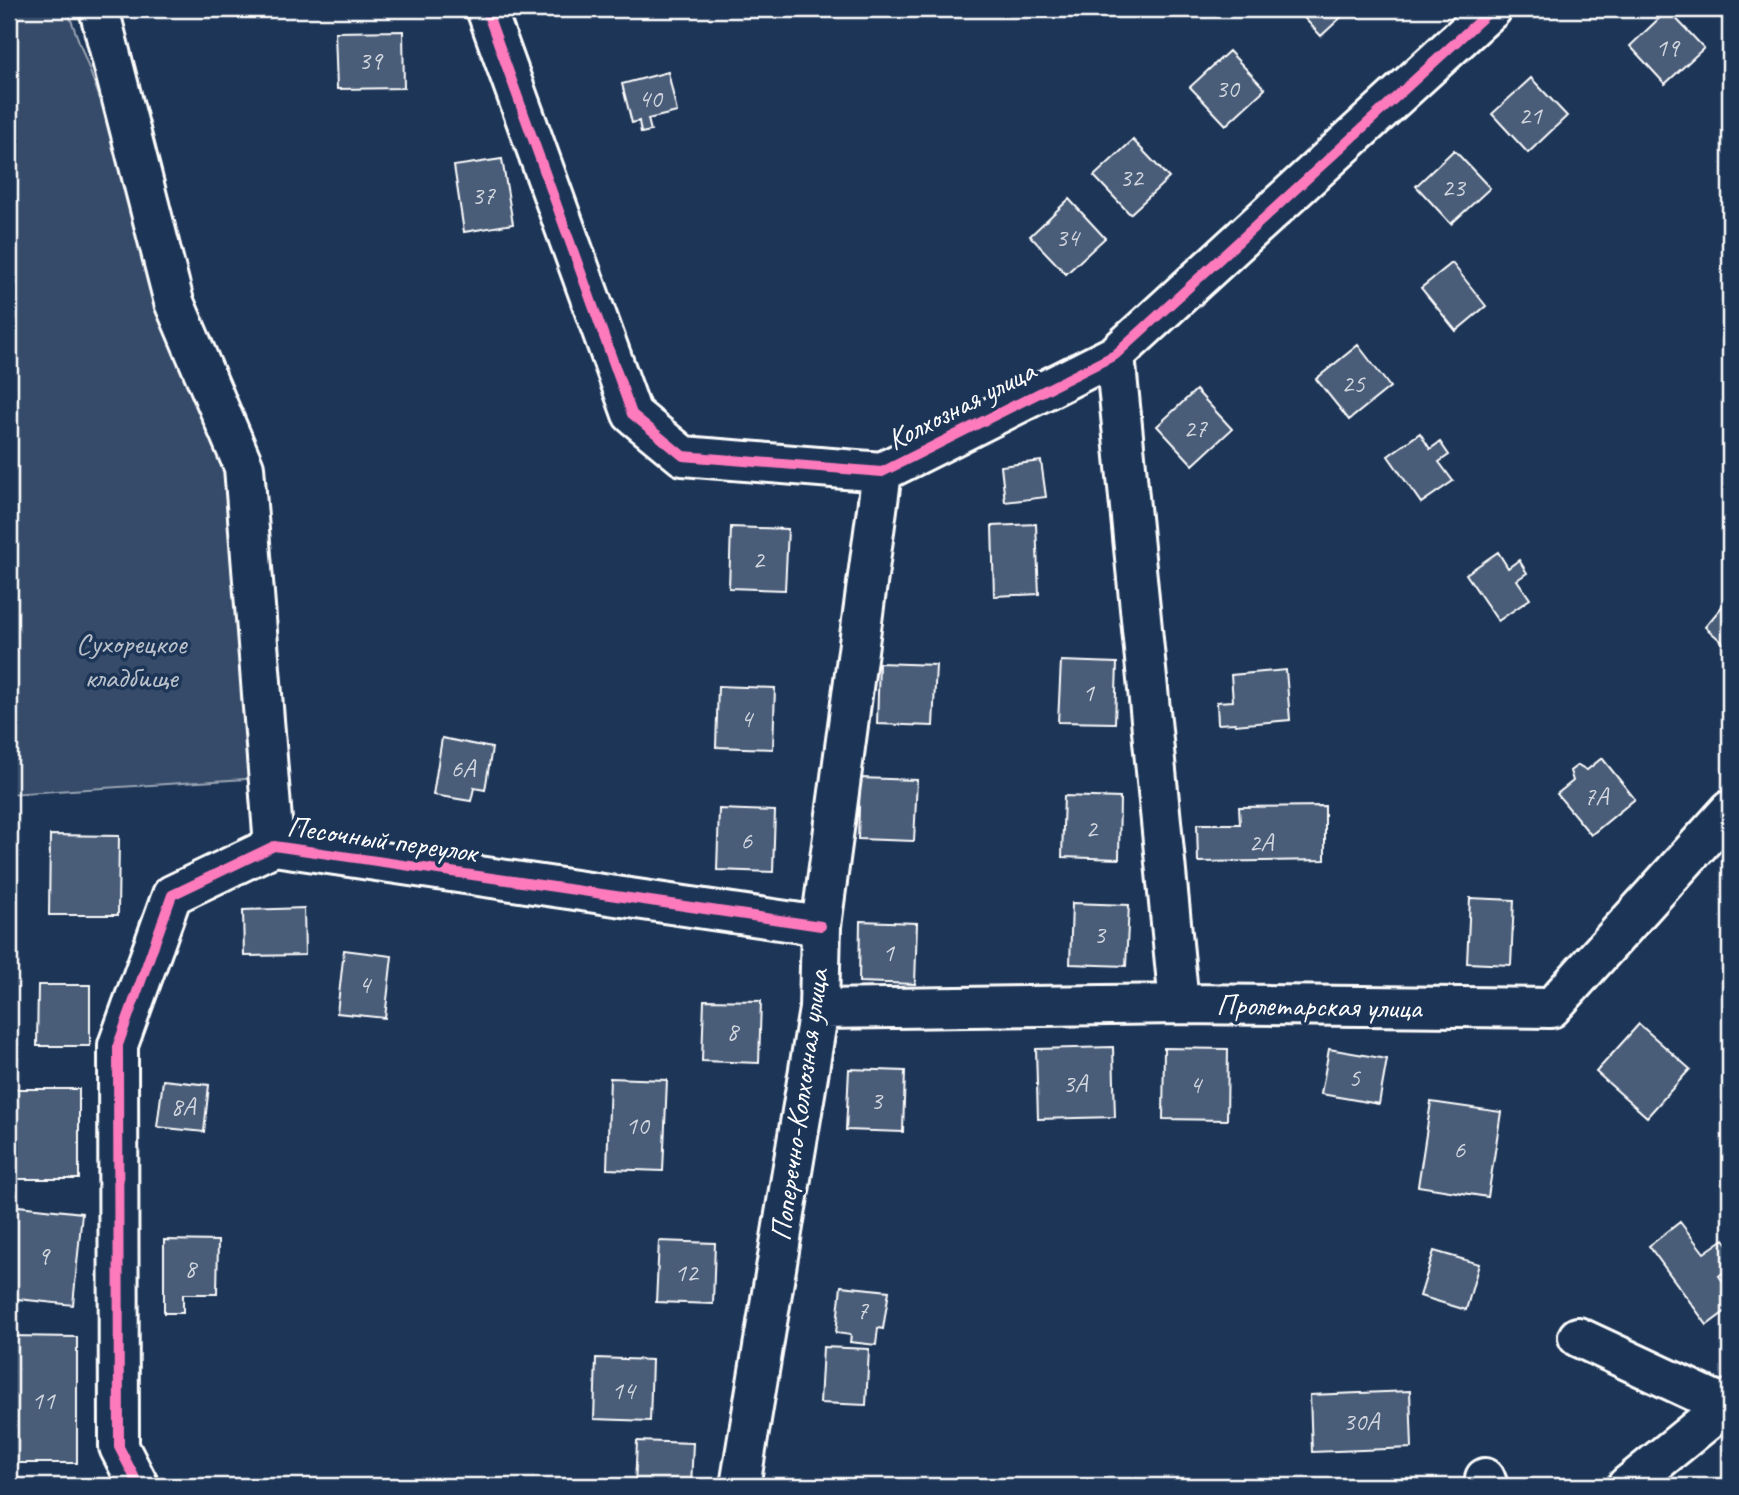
<svg xmlns="http://www.w3.org/2000/svg" width="1739" height="1495" viewBox="0 0 1739 1495" font-family="Caveat,sans-serif">
<rect width="100%" height="100%" fill="#1d3557"/>
<filter id="ink" filterUnits="userSpaceOnUse"><feTurbulence type="fractalNoise" baseFrequency=".0143" numOctaves="2"/><feDisplacementMap in="SourceGraphic" scale="14" xChannelSelector="R" yChannelSelector="G"/><feConvolveMatrix kernelMatrix="1 2 1 2 8 2 1 2 1" color-interpolation-filters="sRGB"/></filter>
<g filter="url(#ink)">
<path fill="#364b69" stroke="#9aa5b4" stroke-width="2" d="M9 9H67L239 476 261 778 9 794Z"/>
<path fill="#4a5d79" stroke="#fff" stroke-width="2" d="M1296 9H1350L1321 36Z
M1668 10 1704 48 1665 84 1630 46Z
M403 31 404 88 337 89 335 32Z
M1229 51 1265 89 1226 125 1190 87Z
M668 72 677 112 648 119 651 131 641 133 639 121 632 123 622 84Z
M1531 78 1567 116 1528 153 1492 114Z
M1133 140 1169 178 1130 214 1094 176Z
M1454 150 1490 188 1451 224 1416 186Z
M502 159 513 224 464 232 454 166Z
M1069 199 1105 238 1066 274 1030 236Z
M1452 263 1486 306 1456 331 1421 288Z
M1358 345 1390 387 1349 420 1316 379Z
M1196 390 1232 429 1193 465 1157 426Z
M1420 433 1430 449 1440 442 1449 455 1439 462 1453 481 1421 503 1388 456Z
M1041 461 1046 497 1005 502 1001 466Z
M1036 524 1039 594 994 596 992 526Z
M731 527 788 529 785 590 729 588Z
M1498 552 1508 568 1519 560 1527 573 1517 580 1530 599 1498 621 1466 574Z
M1730 597V649L1705 627Z
M1061 661 1117 663 1115 723 1058 722Z
M879 663 936 665 933 726 877 724Z
M1286 670 1290 720 1235 725V723L1218 724 1217 702 1233 701 1231 675Z
M718 686 775 688 773 749 716 747Z
M442 738 492 748 485 790 474 788 471 801 433 795Z
M1602 758 1635 799 1591 835 1557 794 1573 781 1570 771 1578 765 1587 770Z
M860 778 917 780 914 841 858 839Z
M1064 796 1120 798 1119 859 1062 857Z
M1325 806V860L1198 862 1197 824H1240L1239 807Z
M719 809 775 811 773 872 717 870Z
M50 835 119 836 118 915H49Z
M1470 898 1514 900 1511 965 1467 963Z
M1072 903 1129 905 1126 966 1070 964Z
M304 908 305 955 244 956 243 910Z
M860 921 917 923 915 984 859 982Z
M344 950 392 956 385 1018 337 1013Z
M38 985H90V1046H37Z
M704 1000 761 1001 759 1063 702 1061Z
M1639 1024 1690 1069 1647 1117 1596 1072Z
M1113 1047 1115 1117 1038 1119 1036 1049Z
M1164 1048 1228 1049 1227 1120 1163 1119Z
M1329 1049 1387 1059 1379 1104 1321 1094Z
M849 1069 905 1071 903 1132 846 1130Z
M610 1078 667 1080 663 1171 607 1169Z
M163 1080 209 1085 204 1132 157 1127Z
M9 1089H79V1179H9Z
M1431 1102 1501 1112 1488 1197 1418 1186Z
M9 1205 82 1213 73 1305 9 1298Z
M1680 1222 1704 1253 1724 1239 1730 1247V1267L1719 1276 1730 1291V1308L1707 1325 1649 1246Z
M164 1240 218 1241 217 1294H183V1313H164Z
M659 1241 715 1243 713 1304 656 1302Z
M1434 1251 1479 1264 1466 1310 1420 1296Z
M841 1286 889 1291 883 1329 878 1328 876 1345 850 1342 851 1335 836 1333Z
M9 1336 77 1337V1463H9Z
M823 1347 869 1349 866 1405 820 1403Z
M596 1358 652 1360 650 1421 594 1419Z
M1410 1391 1412 1448 1312 1452 1310 1395Z
M637 1441 693 1443 691 1486H635Z"/>
<g fill="none" stroke-linecap="round" stroke-linejoin="round">
<defs>
<path id="minor" d="M99 9 174 302 244 467 274 846
M486 9 632 414 683 456 882 472 1115 355 1492 9
M1115 355 1179 1004
M819 1009 1179 1004 1551 1008 1730 810
M1578 1337 1724 1405
M1485 1478 1488 1486
M139 1486 119 1447 118 1045 172 895 274 846 821 926
M740 1486 819 1009 821 926 882 472"/>
<path id="major" d="M1627 1486 1714 1415 1730 1399"/>
</defs>
<use href="#minor" stroke="#fff" stroke-width="44"/>
<use href="#major" stroke="#fff" stroke-width="44"/>
<use href="#minor" stroke="#1d3557" stroke-width="38"/>
<use href="#major" stroke="#1d3557" stroke-width="38"/>
<defs>
<path id="cycleway" d="M486 9 632 414 683 456 882 472 1115 355 1492 9
M139 1486 119 1447 118 1045 172 895 274 846 821 926"/>
</defs>
<use href="#cycleway" stroke="#1d3557" stroke-width="15"/>
<use href="#cycleway" stroke="#fd7abc" stroke-width="10"/>
</g>
</g>
<g text-anchor="middle" dominant-baseline="central" stroke-width="7" stroke-linejoin="round" paint-order="stroke">
<g font-size="26" fill="#d2d6de">
<text x="1667" y="47">19</text>
<text x="370" y="60">39</text>
<text x="1227" y="88">30</text>
<text x="650" y="98">40</text>
<text x="1530" y="115">21</text>
<text x="1131" y="177">32</text>
<text x="1453" y="187">23</text>
<text x="483" y="195">37</text>
<text x="1067" y="237">34</text>
<text x="1353" y="383">25</text>
<text x="1195" y="428">27</text>
<text x="758" y="559">2</text>
<text x="1088" y="692">1</text>
<text x="746" y="718">4</text>
<text x="463" y="768">6А</text>
<text x="1596" y="796">7А</text>
<text x="1091" y="828">2</text>
<text x="746" y="840">6</text>
<text x="1261" y="842">2А</text>
<text x="1099" y="934">3</text>
<text x="888" y="952">1</text>
<text x="364" y="984">4</text>
<text x="732" y="1031">8</text>
<text x="1354" y="1077">5</text>
<text x="1075" y="1083">3А</text>
<text x="1195" y="1084">4</text>
<text x="876" y="1100">3</text>
<text x="183" y="1106">8А</text>
<text x="637" y="1125">10</text>
<text x="1459" y="1149">6</text>
<text x="43" y="1255">9</text>
<text x="190" y="1268">8</text>
<text x="686" y="1272">12</text>
<text x="862" y="1310">7</text>
<text x="623" y="1390">14</text>
<text x="43" y="1400">11</text>
<text x="1361" y="1421">30А</text>
</g>
<g font-size="30" fill="#fff" stroke="#1d3557">
<text transform="translate(961 405) rotate(-27)">Колхозная улица</text>
<text transform="translate(382 839) rotate(8)">Песочный переулок</text>
<text transform="translate(1319 1006) rotate(1)">Пролетарская улица</text>
<text transform="translate(799 1105) rotate(-82)">Поперечно-Колхозная улица</text>
</g>
<g font-size="30" fill="#b9c0ca" stroke="#1d3557">
<text x="131" y="643">Сухорецкое<tspan x="131" dy="34">кладбище</tspan></text>
</g>
</g>
<rect width="1739" height="1495" fill="none" stroke="#1d3557" stroke-width="35"/>
<rect x="18" y="18" width="1704" height="1460" fill="none" stroke="#fff" stroke-width="2.5" filter="url(#ink)"/>
</svg>
